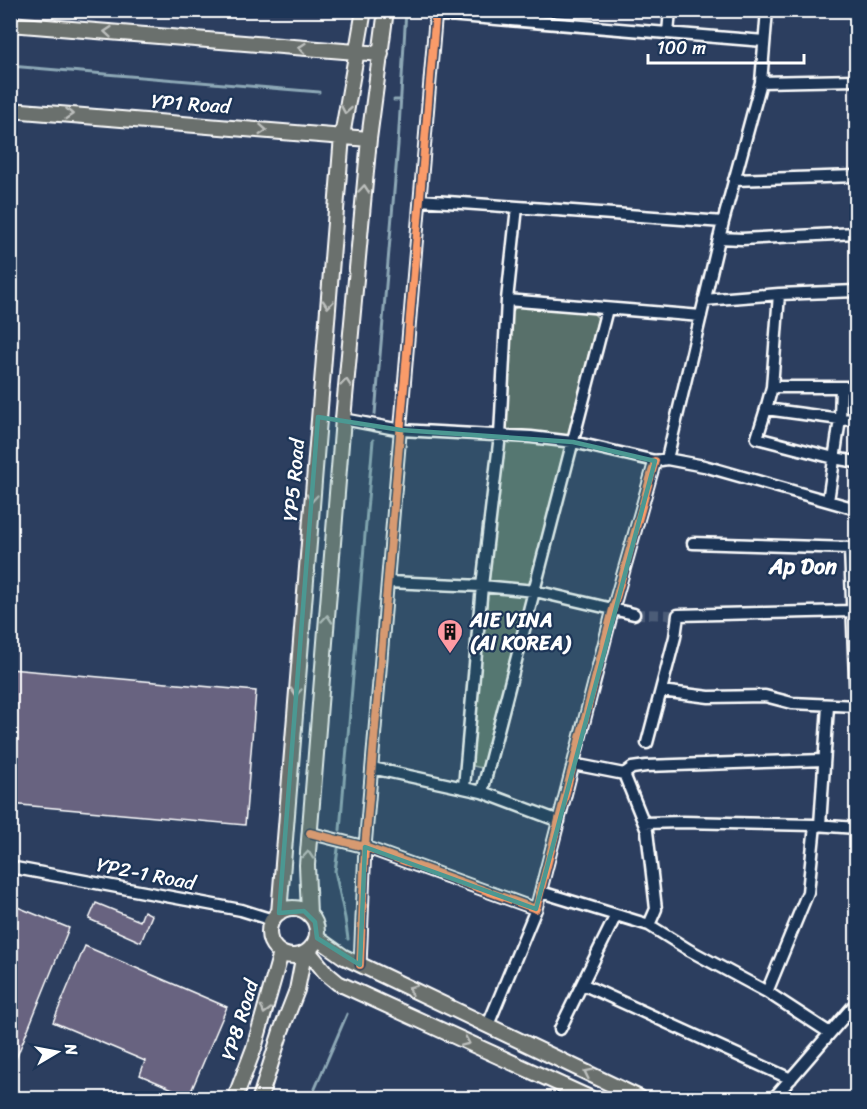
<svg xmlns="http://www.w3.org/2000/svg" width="867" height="1109" viewBox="0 0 867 1109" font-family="Sriracha,sans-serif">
<rect width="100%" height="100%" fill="#2c3e5f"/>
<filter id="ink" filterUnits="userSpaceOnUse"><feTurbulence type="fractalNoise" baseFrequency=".0167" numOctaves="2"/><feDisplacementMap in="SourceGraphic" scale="12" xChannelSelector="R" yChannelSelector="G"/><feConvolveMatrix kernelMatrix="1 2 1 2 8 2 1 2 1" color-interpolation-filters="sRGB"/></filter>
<g filter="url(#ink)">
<path fill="#586f6b" stroke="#acb7b5" stroke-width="1.5" d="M517 306 591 311 598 318 482 768 473 766V746L500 470 511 313Z"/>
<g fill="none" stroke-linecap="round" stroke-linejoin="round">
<path stroke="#8da8b6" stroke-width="3" d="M10 66 319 92
M394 100H401
M375 414 398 145 406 10
M340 830 373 440
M338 849 335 871 345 918 348 939
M311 1098 347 1014"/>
</g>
<path fill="#686480" stroke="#fff" stroke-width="1.5" d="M10 669 256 691 245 825 10 804Z
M96 903 140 921 144 911 152 915 141 942 89 919Z
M10 904 69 928 11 1071H10Z
M85 946 227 1007 189 1096 140 1075 145 1061 53 1022Z"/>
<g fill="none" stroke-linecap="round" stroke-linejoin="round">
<path stroke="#4c5b77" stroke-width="10" stroke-dasharray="10 5" stroke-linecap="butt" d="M634 614 678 615"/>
<defs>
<path id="minor" d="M767 10 761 82 856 80
M436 14 764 41
M668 33 670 10
M734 180 856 176
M420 200 723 222
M719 238 742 239 856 233
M856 291 779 294 772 387H856
M507 300 701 316
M704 300 779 294
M772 387 766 409 840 419 841 387
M766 409 757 438 834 458 856 462
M343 419 401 430 531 437 573 442 655 461 667 459 704 466 856 509
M667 459 723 222 761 82
M828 501 840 419 856 420
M693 543 850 548 856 706
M388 582 482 586 535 591 634 614
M661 691 709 697 765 696 792 703 856 706
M647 743 675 637 678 615 852 611
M372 768 482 792 559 821
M624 774 632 768 646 766 824 760
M464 787 482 586 500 435 507 300 517 207
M482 792 607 309
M644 823 683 822 815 825
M820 825 828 706
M310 833 365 847 536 909 613 609 655 461
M10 867 241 910 273 920
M541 892 649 925 656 909 647 831 624 774 573 764
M649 925 689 950 767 992
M360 965 365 847 436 10
M582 984 791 1079
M488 1025 536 909
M560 1029 616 915
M830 1033 767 992 808 892 815 825 856 828
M774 1098 856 1003"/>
<path id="major" d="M10 24 381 54
M10 110 369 139
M269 932a24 24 0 1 1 48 0a24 24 0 1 1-48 0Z
M279 913 342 136 364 10
M309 914 307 865 343 419 369 139 386 10
M317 938 344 957 640 1098
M308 951 326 973 338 983 590 1098
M235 1098 254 1048 281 953
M260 1098 281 1031 297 990 304 954"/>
</defs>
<use href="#minor" stroke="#fff" stroke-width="15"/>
<use href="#major" stroke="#fff" stroke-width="18"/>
<use href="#minor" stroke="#1d3557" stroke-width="10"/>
<use href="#major" stroke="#6b706d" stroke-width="14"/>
<defs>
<path id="cycleway" d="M310 833 365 847 536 909 613 609 655 461
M360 965 365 847 436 10"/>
</defs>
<use href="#cycleway" stroke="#1d3557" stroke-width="11"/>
<use href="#cycleway" stroke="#fa9b69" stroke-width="8"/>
</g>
<defs><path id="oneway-chevron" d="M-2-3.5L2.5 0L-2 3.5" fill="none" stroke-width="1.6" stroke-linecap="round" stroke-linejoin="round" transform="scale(1.5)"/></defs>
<g stroke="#bcbfbd">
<use href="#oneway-chevron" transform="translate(108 32) rotate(-175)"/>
<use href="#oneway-chevron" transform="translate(302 48) rotate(-175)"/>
<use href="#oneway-chevron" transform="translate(346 110) rotate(100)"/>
<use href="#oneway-chevron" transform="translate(69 114) rotate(4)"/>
<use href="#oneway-chevron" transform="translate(263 130) rotate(4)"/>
<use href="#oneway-chevron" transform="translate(364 189) rotate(-85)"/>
<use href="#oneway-chevron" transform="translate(328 304) rotate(95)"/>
<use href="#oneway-chevron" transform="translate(346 383) rotate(-85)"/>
<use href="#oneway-chevron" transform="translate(312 498) rotate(95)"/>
<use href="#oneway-chevron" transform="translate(327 619) rotate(-85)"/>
<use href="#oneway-chevron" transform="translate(296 692) rotate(95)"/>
<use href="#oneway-chevron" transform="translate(308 855) rotate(-85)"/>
<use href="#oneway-chevron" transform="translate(412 989) rotate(-155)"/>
<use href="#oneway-chevron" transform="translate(265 1010) rotate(106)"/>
<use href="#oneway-chevron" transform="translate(466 1042) rotate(24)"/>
<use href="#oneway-chevron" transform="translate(588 1073) rotate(-154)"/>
</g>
</g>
<path fill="#4b9892" fill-opacity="0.2" stroke="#4b9892" stroke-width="4.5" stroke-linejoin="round" d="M318 417 401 430 573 442 655 461 536 909 365 847 360 965 317 938 315 922 304 911 279 913Z"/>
<defs>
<symbol id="building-pin" viewBox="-11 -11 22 30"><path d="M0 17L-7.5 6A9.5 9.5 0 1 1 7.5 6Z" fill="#ff9aa2" stroke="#1d3557"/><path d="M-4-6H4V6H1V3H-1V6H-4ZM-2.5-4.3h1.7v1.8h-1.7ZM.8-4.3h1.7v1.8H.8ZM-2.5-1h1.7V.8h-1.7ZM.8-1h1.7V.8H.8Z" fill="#111"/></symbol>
</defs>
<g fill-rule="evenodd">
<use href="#building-pin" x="435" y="617" width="30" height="40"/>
</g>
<g text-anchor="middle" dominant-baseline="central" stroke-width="4.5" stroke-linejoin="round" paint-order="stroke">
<g font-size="20" fill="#fff" stroke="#1d3557">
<text transform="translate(191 104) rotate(4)">YP1 Road</text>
<text transform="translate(294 480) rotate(-85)">YP5 Road</text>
<text transform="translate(146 874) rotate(11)">YP2-1 Road</text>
<text transform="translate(240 1020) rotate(-73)">YP8 Road</text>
</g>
<g font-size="20" font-weight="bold" fill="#fff" stroke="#1d3557" text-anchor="start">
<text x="470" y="620">AIE VINA<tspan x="470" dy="23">(AI KOREA)</tspan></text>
</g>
<g font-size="22" font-weight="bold" fill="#fff" stroke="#1d3557">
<text x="803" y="566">Ap Don</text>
</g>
</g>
<rect width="867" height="1109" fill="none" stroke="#1d3557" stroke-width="36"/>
<rect x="18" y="18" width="831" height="1073" fill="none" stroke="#fff" stroke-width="2" filter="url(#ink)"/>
<g transform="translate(57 1052) rotate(80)" stroke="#1d3557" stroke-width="4.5" paint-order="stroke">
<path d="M0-4.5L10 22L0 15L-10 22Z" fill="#ffffff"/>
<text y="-9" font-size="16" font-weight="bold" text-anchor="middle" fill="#ffffff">N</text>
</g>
<path d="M648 54v9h156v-9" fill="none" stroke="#ffffff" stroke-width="3"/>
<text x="657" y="54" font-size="18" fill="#ffffff" stroke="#1d3557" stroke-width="4.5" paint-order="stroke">100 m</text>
</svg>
